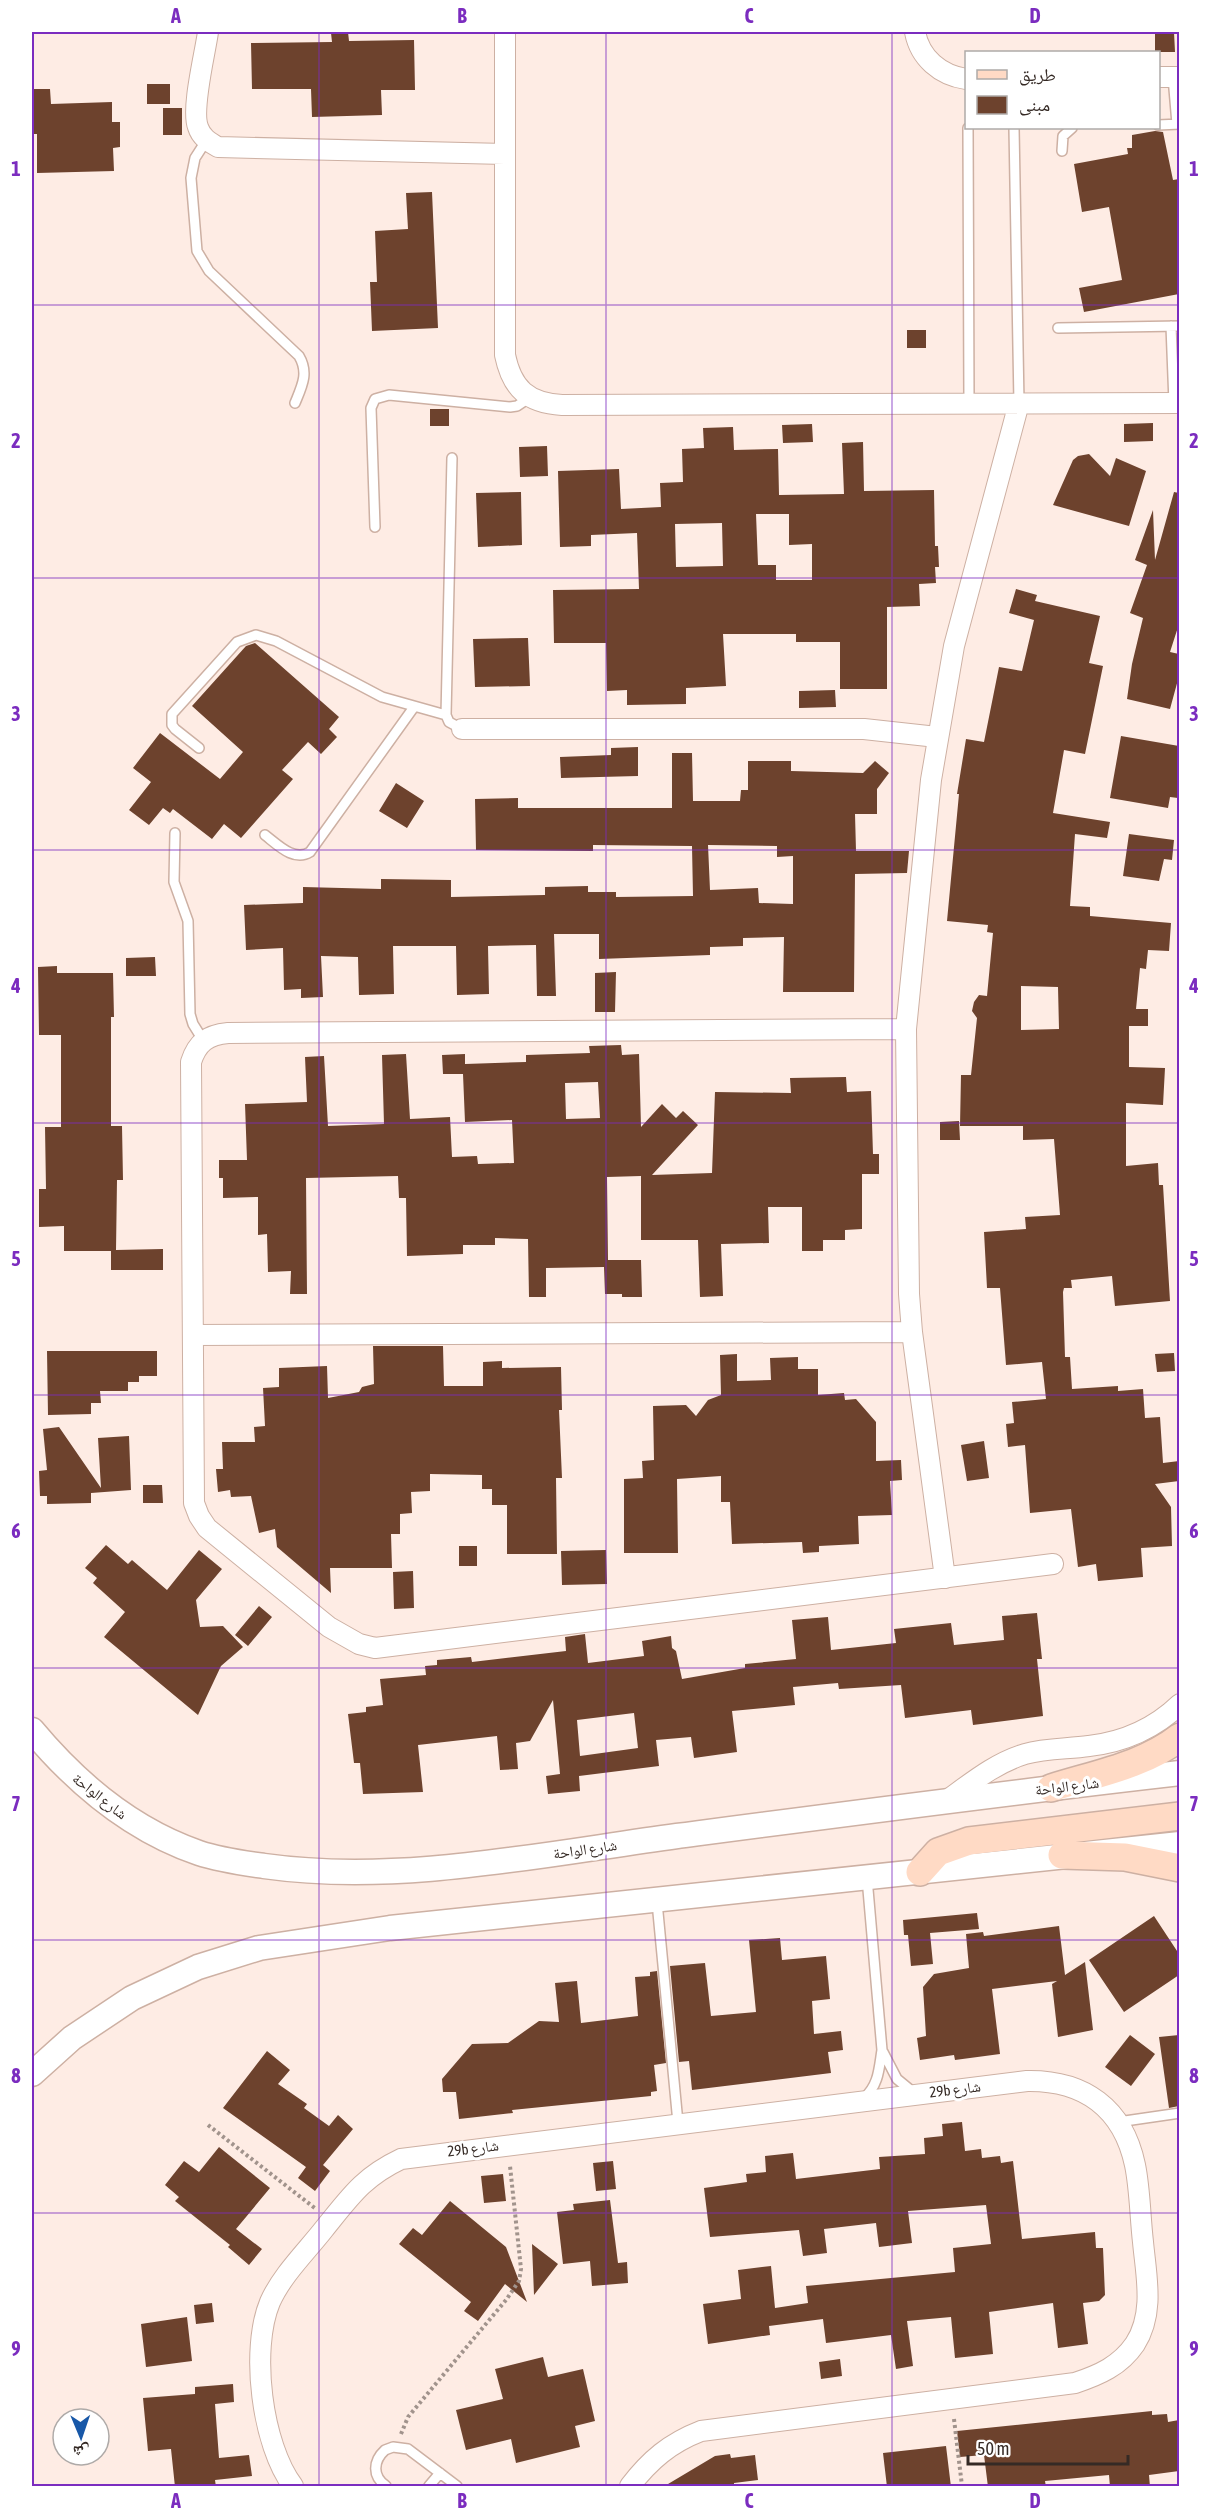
<svg xmlns="http://www.w3.org/2000/svg" width="1211" height="2518" viewBox="0 0 1211 2518" font-family="'Asap Condensed','Noto Naskh Arabic',sans-serif">
<rect width="100%" height="100%" fill="#feece4"/>
<path fill="#6d422d" fill-rule="evenodd" d="M348 32 349 41 414 40 415 90H381L382 115 312 117 311 89H252L251 43 332 42 331 33Z
M1155 32H1174L1175 52H1155Z
M147 84H170V104H147Z
M32 89H50L51 104 112 102V122H120V147L113 148 114 171 37 173V134H34Z
M163 108H182V135H163Z
M1155 131 1163 132 1173 180 1179 179V294L1084 312 1079 288 1122 280 1109 207 1082 212 1074 164 1128 154 1127 148H1132V135Z
M432 192 438 328 372 331 370 282H377L375 231 408 229 406 193Z
M907 330H926V348H907Z
M430 409H449V426H430Z
M1153 423V441L1124 442V424Z
M812 424 813 442 783 443 782 425Z
M733 427 734 450 778 449 779 495 844 494 842 443 863 442 864 491 934 490 935 546H938L939 567H935L936 583 919 584 920 606 887 607V689H840V642H796V634H723L726 686 686 688V704L627 705V690L607 691 606 643H554L553 590 639 589 637 533 591 535V546L560 547 558 471 619 469 621 509 661 507 660 483 683 482 682 449 704 448 703 428ZM756 514H789V545L812 544V580H776V565H758ZM722 523 723 566 676 567 675 524Z
M547 446 548 476 520 477 519 447Z
M1089 454 1110 476 1116 458 1146 471 1129 526 1053 505 1073 460 1078 456Z
M521 492 522 545 478 547 476 493Z
M1174 492 1179 493V624L1170 652 1179 654V676L1170 709 1127 699 1132 664 1143 618 1130 613 1147 565 1135 560 1153 510 1155 560Z
M1016 589 1037 595 1035 601 1100 616 1089 663 1103 666 1085 754 1064 750 1053 813 1110 822 1107 838 1075 834 1070 906 1090 907V916L1171 923 1169 951 1148 950 1146 969 1140 968 1136 1009H1148V1026H1129V1067L1165 1068 1163 1105 1126 1103V1166L1158 1163 1159 1185H1163L1170 1301 1115 1306 1112 1276 1071 1280 1072 1288H1064L1063 1292 1065 1357H1070L1072 1389 1118 1386V1391L1143 1389 1145 1418 1160 1417 1163 1463 1179 1461V1481L1155 1484 1171 1507 1172 1546 1141 1548 1143 1577 1098 1581 1096 1564 1078 1567 1071 1509 1030 1513 1025 1445 1008 1447 1006 1424 1014 1423 1012 1402 1046 1399 1042 1362 1006 1365 1000 1288H987L984 1232 1026 1229 1025 1217 1060 1215 1054 1139 1023 1140V1126H960L961 1075H971L977 1018 972 1011 974 1002 979 995 987 996 993 933 987 932 988 925 947 921 959 794H957L966 739 984 742 999 667 1022 671 1034 620 1009 613ZM1021 986 1058 987 1059 1029 1021 1030Z
M528 638 530 686 475 687 473 639Z
M255 643 339 717 329 729 337 737 321 754 308 742 282 770 293 779 241 838 224 824 212 839 173 809 170 813 163 808 149 825 129 810 151 782 133 768 160 733 220 779 243 752 192 706 246 646Z
M835 690 836 707 799 708V691Z
M1121 736 1179 746 1178 798 1170 797 1168 808 1110 798Z
M638 747V776L561 778 560 757 611 755V748Z
M672 753H692L693 801H740L741 790H748V761H791V771L863 773 875 761 889 773 877 789V814H855L856 851H909L907 873 855 874 854 992H783L784 937 743 938V946L710 947V955L599 959V934H554L556 996H537L536 945 488 946 489 994 457 995 456 946H393L394 994 359 995 358 957 321 956 323 997 301 998V989L284 990 283 948 246 950 244 905 303 903V887L381 889V879L451 880V897L545 895V887L588 886V892H616V897L693 896 692 846 593 845V851L476 850 475 799 518 798V808H672ZM708 845 777 846V857L793 856V904L759 903 758 888 710 890Z
M396 783 424 801 407 828 379 811Z
M1129 834 1174 840 1172 860 1164 859 1159 881 1123 876Z
M155 957 156 976H126V958Z
M57 966V973H113L114 1017H111V1126H122L123 1180H117L116 1250 163 1249V1270H111V1251H64V1226L39 1227V1189H46L45 1127H61V1035H39L38 967Z
M616 972 615 1012H595V973Z
M621 1045 622 1055 639 1054 641 1127 662 1104 676 1118 683 1111 698 1125 652 1175 712 1173 715 1092 791 1093 790 1078 846 1077 847 1092 871 1091 873 1154H879V1174H862V1229L845 1230V1240H823V1251H802V1207H768L769 1243 721 1244 723 1296 700 1297 698 1240H641V1176L607 1177 608 1260H641L642 1297H622V1294H605L604 1267 546 1268V1297H529L528 1239 495 1238V1245H463V1254L407 1256 406 1198H399L398 1176 306 1178 307 1294H290L291 1271 268 1272 267 1234 258 1235V1197L223 1198V1178H219V1160H247L245 1104 307 1102 305 1057 324 1056 328 1126 384 1124 382 1055 406 1054 410 1119 450 1117 452 1157 477 1156 478 1164 514 1163 512 1120 465 1122 463 1074H443L442 1055 465 1054V1064L526 1062V1055L590 1053 589 1046ZM598 1082 600 1118 566 1119 565 1083Z
M959 1121 960 1140H940V1122Z
M373 1346H443L444 1386H483V1362L502 1361V1368L561 1367 562 1410H559L562 1478H556L557 1554H507V1505H492V1489H482V1475L430 1474V1491L411 1492 412 1513 400 1514V1534H391L392 1568H330L331 1593 277 1547 275 1529 259 1533 251 1496 231 1497 230 1490 218 1492 216 1469H223L222 1442H255L254 1427 265 1426 263 1388 279 1387V1368L327 1366 328 1398 359 1392 362 1387 374 1384Z
M47 1351H157V1376H139V1382H128V1391H100L101 1403H91V1414L48 1415Z
M1174 1353 1175 1371 1157 1372 1155 1354Z
M737 1354V1381L771 1380 770 1358 798 1357V1369H818V1395L844 1393 845 1400 856 1399 876 1422V1461L901 1460 902 1480 890 1481 892 1515 858 1516 859 1544 819 1546V1552L803 1553 802 1542 732 1544 730 1502H721V1476L677 1479 678 1553H624V1479L643 1478 642 1461 654 1460 653 1406 686 1405 696 1416 708 1400 721 1395 720 1355Z
M59 1427 101 1488 98 1438 129 1436 131 1490 91 1493V1503L47 1504V1496H40L39 1471 47 1470 43 1429Z
M984 1441 989 1478 967 1481 961 1445Z
M143 1485H162L163 1503H143Z
M106 1545 128 1564 132 1560 167 1590 199 1550 222 1569 196 1600 200 1627 223 1626 243 1647 221 1666 198 1715 104 1637 125 1612 93 1583 97 1578 85 1568Z
M459 1546H477V1566H459Z
M606 1550 607 1584 562 1585 561 1551Z
M413 1571 414 1608 394 1609 393 1572Z
M259 1606 272 1617 248 1646 235 1635Z
M1037 1613 1042 1659H1037L1043 1716 973 1725 971 1710 905 1718 901 1685 839 1689 838 1683 793 1687 795 1705 732 1711 737 1752 694 1758 691 1737 656 1740 659 1766 579 1776 580 1791 548 1794 546 1776 560 1774 553 1700 530 1741 516 1743 518 1769 500 1770 497 1736 418 1745 423 1792 363 1794 360 1763H354L348 1714 366 1712V1707L383 1705 380 1679 426 1675 425 1666 437 1665V1660L471 1657 472 1662 566 1651 565 1637 585 1634 588 1663 644 1656 642 1641 671 1636 672 1648 676 1651 682 1679 745 1668V1664L796 1659 792 1620 828 1617 831 1650 896 1643 894 1629 951 1623 954 1645 1004 1640 1002 1616ZM634 1713 638 1748 580 1756 577 1720Z
M977 1913 979 1929 930 1933 933 1964 911 1966 908 1935H904L903 1920Z
M1154 1916 1179 1954V1975L1124 2012 1089 1960Z
M1059 1926 1065 1975 1085 1962 1093 2030 1058 2037 1052 1984 1057 1981 992 1989 1000 2054 955 2060 954 2055 920 2060 917 2038 926 2036 923 1987 934 1974 969 1968 966 1934 983 1932 984 1936Z
M780 1938 782 1960 826 1956 830 1999 812 2001 814 2034 841 2031 843 2050 828 2052 831 2073 692 2090 689 2061 679 2062 670 1966 705 1963 711 2016 756 2012 749 1940Z
M657 1971 666 2063 654 2065 657 2091 651 2092V2096L512 2110 513 2113 459 2119 456 2092H443L442 2079 472 2044 508 2043 539 2021 559 2022 555 1983 577 1981 581 2023 638 2016 635 1977 650 1976V1972Z
M1130 2035 1155 2054 1131 2086 1105 2067Z
M1179 2035V2106L1169 2108 1159 2037Z
M267 2051 290 2070 278 2084 307 2104 304 2108 329 2126 338 2115 353 2129 323 2165 330 2171 315 2191 298 2178 306 2167 223 2108Z
M962 2122 965 2151 981 2149 982 2158 1000 2156 1001 2163 1013 2161 1022 2239 1095 2232 1096 2248H1103L1105 2295 1099 2301 1083 2303 1088 2344 1058 2348 1053 2303 989 2312 993 2354 955 2358 951 2317 907 2321 913 2366 896 2369 891 2335 826 2343 823 2319 769 2326 770 2335 708 2344 703 2304 741 2299 738 2270 771 2266 775 2308 808 2303 806 2286 955 2272 953 2248 991 2244 986 2205 908 2211 912 2243 879 2247 876 2223 824 2229 827 2253 803 2256 799 2230 710 2237 704 2188 747 2182 746 2174 766 2172 765 2156 793 2153 796 2179 880 2169 879 2157 925 2154 924 2138 943 2136 942 2124Z
M219 2147 270 2188 236 2229 262 2249 249 2265 228 2247 230 2245 175 2201 179 2197 165 2185 184 2161 199 2172Z
M613 2161 616 2189 596 2191 593 2163Z
M503 2174 506 2201 484 2203 481 2176Z
M610 2200 618 2263 627 2262 628 2283 592 2286 590 2261 563 2264 557 2212 574 2210 573 2204Z
M450 2201 506 2247 527 2302 505 2284 478 2321 464 2311 471 2302 399 2244 413 2228 422 2235Z
M532 2244 558 2264 534 2295Z
M212 2303 214 2322 196 2324 194 2305Z
M187 2317 192 2361 146 2367 141 2324Z
M543 2357 548 2377 583 2369 595 2421 575 2426 580 2447 516 2463 511 2439 466 2450 456 2410 503 2399 495 2369Z
M840 2359 842 2376 821 2379 819 2362Z
M233 2384 234 2402 215 2404 219 2458 249 2455 252 2476 215 2480 216 2487H175L171 2449 148 2451 143 2398 195 2394V2387Z
M1152 2411V2415L1167 2414 1168 2422 1179 2420V2471L1149 2475 1150 2487H1110L1109 2475 1045 2481 1046 2487H988L984 2455 960 2457 957 2431Z
M946 2446 951 2487H887L883 2453Z
M730 2454 731 2458 755 2455 758 2480 734 2483V2487H663L715 2456Z"/>
<g fill="none" stroke-linecap="round" stroke-linejoin="round">
<defs>
<path id="service" d="M1173 77 1177 124
M1158 125 1180 124
M968 128 969 403
M1014 128 1019 403
M206 141 195 158 191 178 197 251 209 271 299 356C309 373 302 386 295 403
M1062 151 1063 136 1072 128
M1171 326 1174 403
M1058 328 1180 326
M452 458 446 715 449 722 462 729
M375 527 371 408 375 399 389 395 510 407 517 406 529 398
M199 748 175 729 172 725V714L237 642 256 635 276 641 382 697 446 715
M175 833 174 882 188 921 190 1014 193 1024 203 1040
M265 835C278 845 294 862 310 852L414 707
M657 1902 678 2123
M883 2052 897 2079 914 2093
M864 2098C879 2085 879 2068 882 2050L867 1878
M1118 2122 1180 2113
M386 2486C372 2476 373 2461 385 2450L393 2447 408 2449 457 2486
M429 2486 440 2473"/>
<path id="minor" d="M208 32C205 54 191 109 198 127 201 137 209 142 218 147L505 154
M505 32V355C512 389 528 403 562 405L1180 403
M915 32C920 58 940 75 966 79
M1158 77H1180
M462 729H864L937 737
M906 1029 228 1033C207 1035 197 1043 191 1062L194 1503 199 1516 207 1528 329 1627 359 1644 375 1648 1053 1564
M193 1335 912 1332
M945 1578 912 1332 909 1294 906 1029 931 780 954 646 1019 403
M946 1801C971 1783 995 1763 1025 1754 1046 1748 1068 1749 1089 1746 1124 1742 1155 1728 1180 1704
M293 2486C262 2445 250 2350 270 2302 282 2275 306 2252 324 2229 350 2197 363 2177 401 2159L1027 2081C1084 2080 1123 2108 1135 2165 1140 2189 1140 2216 1143 2242 1146 2275 1155 2313 1135 2344 1120 2366 1099 2375 1075 2383L701 2431C670 2443 650 2460 630 2486"/>
<path id="tertiary" d="M32 1730C77 1784 132 1830 199 1853 220 1860 243 1863 264 1866 399 1885 543 1854 677 1836 845 1814 1012 1792 1180 1773
M32 2074 72 2038 132 1998 198 1967 259 1948 390 1928 1180 1844"/>
<path id="secondary" d="M1051 1788C1095 1774 1143 1766 1180 1737
M1062 1855 1125 1857 1180 1868
M920 1872 938 1852 969 1841 1180 1816"/>
</defs>
<use href="#service" stroke="#cdb0a3" stroke-width="12"/>
<use href="#minor" stroke="#cdb0a3" stroke-width="22"/>
<use href="#tertiary" stroke="#cdb0a3" stroke-width="27"/>
<use href="#secondary" stroke="#cdb0a3" stroke-width="30"/>
<path stroke="#a1938c" stroke-width="4" stroke-dasharray="3 3" stroke-linecap="butt" d="M208 2125 316 2209
M954 2419 962 2486
M401 2434 408 2417 506 2300 519 2281 521 2269 510 2166"/>
<use href="#service" stroke="#fff" stroke-width="9"/>
<use href="#minor" stroke="#fff" stroke-width="20"/>
<use href="#tertiary" stroke="#fff" stroke-width="24"/>
<use href="#secondary" stroke="#ffdac5" stroke-width="27"/>
</g>
<path fill="none" stroke="#7b2cbf" stroke-width="1.5" stroke-opacity="0.55" d="M319 32V2486M606 32V2486M892 32V2486M32 305H1180M32 578H1180M32 850H1180M32 1123H1180M32 1395H1180M32 1668H1180M32 1940H1180M32 2213H1180"/>
<g text-anchor="middle" dominant-baseline="central" stroke-width="6" stroke-linejoin="round" paint-order="stroke">
<g font-size="15" fill="#352a25" stroke="#fff">
<text transform="translate(1067 1786) rotate(-7)">شارع الواحة</text>
<text transform="translate(100 1796) rotate(38)">شارع الواحة</text>
<text transform="translate(585 1849) rotate(-8)">شارع الواحة</text>
<text transform="translate(955 2089) rotate(-7)">29b شارع</text>
<text transform="translate(473 2148) rotate(-7)">29b شارع</text>
</g>
</g>
<rect width="1211" height="2518" fill="none" stroke="#ffffff" stroke-width="66"/>
<rect x="965" y="51" width="195" height="78" fill="#ffffff" stroke="#aeaaa8" stroke-width="1.5"/>
<rect x="977" y="70" width="30" height="9" fill="#ffdac5" stroke="#aeaaa8" stroke-width="1.5"/>
<text x="1019" y="81" font-size="18" fill="#352a25">طريق</text>
<rect x="977" y="96" width="30" height="18" fill="#6d422d" stroke="#aeaaa8" stroke-width="1.5"/>
<text x="1019" y="111" font-size="18" fill="#352a25">مبنى</text>
<g transform="translate(81 2437) rotate(178)"><circle r="28" fill="#ffffff" stroke="#aeaaa8" stroke-width="1.5"/>
<path d="M0-4.5L10 22L0 15L-10 22Z" fill="#1858a8"/>
<text y="-9" font-size="16" font-weight="bold" text-anchor="middle" fill="#352a25">ش</text>
</g>
<path d="M968 2455v9h160v-9" fill="none" stroke="#352a25" stroke-width="3"/>
<text x="977" y="2455" font-size="18" fill="#352a25" stroke="#ffffff" stroke-width="4.5" paint-order="stroke">50 m</text>
<rect x="33" y="33" width="1145" height="2452" fill="none" stroke="#7b2cbf" stroke-width="2"/>
<g font-size="20" text-anchor="middle" font-weight="bold" fill="#7b2cbf">
<text x="176" y="23">A</text>
<text x="462" y="23">B</text>
<text x="749" y="23">C</text>
<text x="1035" y="23">D</text>
<text x="16" y="176">1</text>
<text x="1194" y="176">1</text>
<text x="16" y="448">2</text>
<text x="1194" y="448">2</text>
<text x="16" y="721">3</text>
<text x="1194" y="721">3</text>
<text x="16" y="993">4</text>
<text x="1194" y="993">4</text>
<text x="16" y="1266">5</text>
<text x="1194" y="1266">5</text>
<text x="16" y="1538">6</text>
<text x="1194" y="1538">6</text>
<text x="16" y="1811">7</text>
<text x="1194" y="1811">7</text>
<text x="16" y="2083">8</text>
<text x="1194" y="2083">8</text>
<text x="16" y="2356">9</text>
<text x="1194" y="2356">9</text>
<text x="176" y="2508">A</text>
<text x="462" y="2508">B</text>
<text x="749" y="2508">C</text>
<text x="1035" y="2508">D</text>
</g>
</svg>
